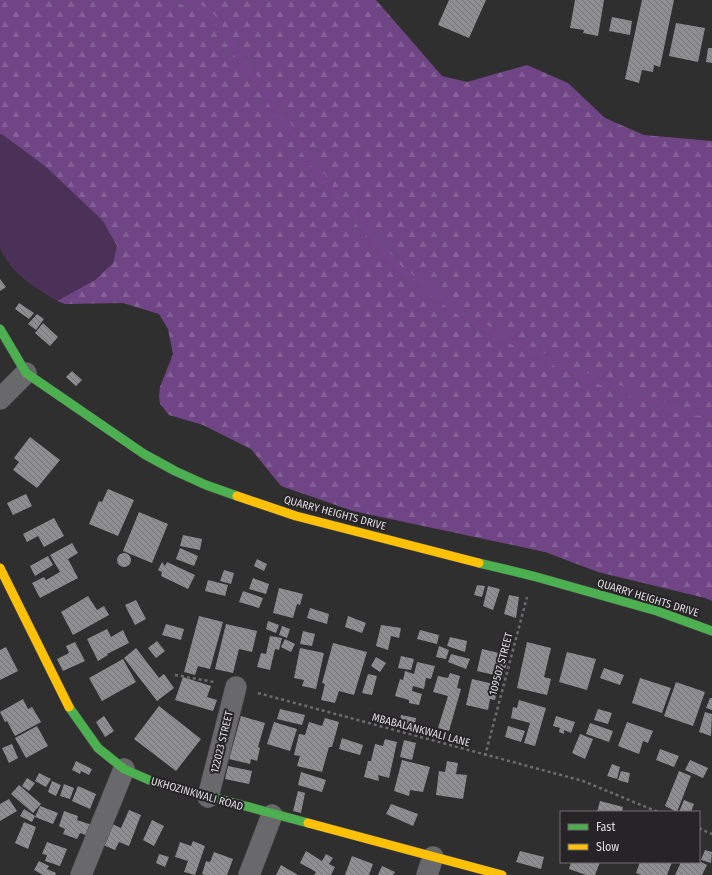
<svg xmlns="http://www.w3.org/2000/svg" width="712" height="875" viewBox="0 0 712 875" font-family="'Fira Sans Condensed',sans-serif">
<defs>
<pattern id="forest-firs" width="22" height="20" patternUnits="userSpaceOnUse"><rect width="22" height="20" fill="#704586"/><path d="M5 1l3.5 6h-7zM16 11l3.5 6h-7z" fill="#845f97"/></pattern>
<pattern id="building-back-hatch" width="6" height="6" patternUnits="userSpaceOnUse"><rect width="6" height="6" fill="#8e8d8f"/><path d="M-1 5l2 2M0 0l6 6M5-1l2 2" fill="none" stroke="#777678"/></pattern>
</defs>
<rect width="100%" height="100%" fill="#302f30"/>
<path fill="#4b3157" d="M0 134 3 135 46 167 103 221 117 246 113 263 95 280 57 301C33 286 12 275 0 248Z"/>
<path fill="url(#forest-firs)" d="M0 0H376L442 76 467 82 527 65 568 83 605 118 644 135 712 141V601L705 598 598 572 545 552 353 511 281 486 251 449 203 425 169 415 160 404 159 396 160 387 173 354 168 329 159 314 123 303 65 304 57 301 95 280 113 263 117 246 103 221 46 167 3 135 0 134Z"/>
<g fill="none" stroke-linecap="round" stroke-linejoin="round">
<path stroke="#724488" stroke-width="7" d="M180 0 208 12 287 124 329 187 400 270 477 324 573 371 673 409 712 414"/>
</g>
<path fill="url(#building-back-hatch)" d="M449 0H486L469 38 438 25Z
M575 0H604L598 36 583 33 584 30 570 28Z
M642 0H674L660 67 654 65 653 72 642 70 639 83 625 79Z
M612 17 632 21 630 35 609 31Z
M676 23 705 28 698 62 669 56Z
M708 48H712V63L706 62Z
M0 279 6 287 0 291Z
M19 303 34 313 29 319 15 309Z
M37 314 44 319 36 330 28 324Z
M43 323 58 337 50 346 35 333Z
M72 371 82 380 76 386 66 377Z
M30 437 60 460 37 488 13 470 19 462 14 458Z
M108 489 134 500 118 536 89 524 99 501 102 502Z
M26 494 32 506 13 515 7 503Z
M139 512 168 524 152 563 123 551Z
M54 518 64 536 44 547 38 536 27 542 23 534Z
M183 535 202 539 200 550 180 546Z
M72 543 78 553 68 559 78 578 40 598 32 583 44 577 46 580 60 572 50 555Z
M180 548 198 556 194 566 176 559Z
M117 560a7 7 0 1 1 14 0a7 7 0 1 1-14 0Z
M48 556 53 565 35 576 30 566Z
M257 559 267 564 264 571 254 566Z
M162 562 165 566 167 562 195 575 188 589 161 576 162 572 158 570Z
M224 570 234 573 231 584 220 581Z
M253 578 269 584 266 594 249 589Z
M208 580 228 585 225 596 205 591Z
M477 585 485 586 482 597 474 595Z
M488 586 500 589 493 610 483 606Z
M279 588 303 594 300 605 297 604 293 618 273 613Z
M243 591 263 598 259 608 239 602Z
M509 595 519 597 516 618 504 614Z
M88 596 97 610 104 606 109 615 73 635 61 612Z
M136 600 146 619 135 625 125 605Z
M310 608 329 614 327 624 307 618Z
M199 616 223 622 210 669 198 666 195 675 184 672Z
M348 616 366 623 362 633 345 627Z
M268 621 279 625 276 633 266 629Z
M166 624 184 629 181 640 162 635Z
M226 624 257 631 252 652 239 649 233 673 215 669Z
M381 625 401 628 399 638 391 636 388 650 376 646Z
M282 626 290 629 287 638 279 635Z
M107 629 111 637 123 630 129 643 107 654 108 655 98 661 87 639Z
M420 630 439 635 437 644 417 639Z
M303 631 315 634 312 646 300 644Z
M270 636 282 638 279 650 275 649 270 670 257 667 261 653 266 654Z
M450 637 467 641 465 652 447 646Z
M285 639 295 644 291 652 281 647Z
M157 641 165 651 156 658 148 648Z
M75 642 85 661 63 671 57 659 69 653 66 646Z
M527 642 551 648 544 677 551 679 547 695 517 688Z
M333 643 367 652 354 695 339 691 335 703 321 700 325 684 322 683Z
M439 646 449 650 446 659 436 657Z
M6 647 18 671 0 680V650Z
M136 648 159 678 164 674 174 688 157 701 124 658Z
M300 648 324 653 316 689 302 686 304 680 294 678Z
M482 649 499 653 498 660 507 662 503 677 477 671Z
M567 652 596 659 587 690 559 682Z
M451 654 470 659 466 669 448 662Z
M401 656 414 659 411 670 398 668Z
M376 657 386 663 380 672 371 666Z
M123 659 136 682 102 701 89 678Z
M417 662 435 666 431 679 426 678 424 689 413 686 412 691 422 694 419 705 409 703V700L395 696 400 679 403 680 405 671 414 674Z
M604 668 624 675 620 685 600 678Z
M450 673 460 676 457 688 461 689 449 731 438 728 448 696 433 692 438 676 448 678Z
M368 674 377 676 372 695 362 693Z
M183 677 211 686 207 697 217 700 213 711 175 700Z
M640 678 671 688 662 713 632 703Z
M472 679 498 685 495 700 490 699 488 710 466 705Z
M676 682 705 692 693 726 664 716Z
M710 698H712V710L706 708Z
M23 699 28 709 32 707 41 722 15 736 7 721 5 722 0 712Z
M519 700 546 708 535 746 524 743 530 723 511 718 513 707 517 708Z
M159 706 201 739 176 771 134 739Z
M280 709 305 715 302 725 277 719Z
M598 709 612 713 608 724 594 720Z
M705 712 712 714 711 736 699 732Z
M401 715 416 718 414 730 399 727Z
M104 716 114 731 105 737 96 722Z
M241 716 265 723 258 747 260 748 257 761 251 759 250 764 229 759Z
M556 716 575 722 571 733 564 730V734L559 732 560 728 553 726Z
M325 718 339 722 332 747H329L322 772 297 766 300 756 294 755 299 734 305 735 309 722 322 726Z
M274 722 297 729 290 751 267 744Z
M627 722 653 731 648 743 643 741 639 754 618 746Z
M590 723 613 731 609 742 586 734Z
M37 726 48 746 26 758 15 738Z
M508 726 525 731 521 742 505 737Z
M580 734 593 739 585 759 572 753Z
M342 738 363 745 360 755 339 749Z
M385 739 397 742 389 778 378 775 379 781 364 777 368 761H371L375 744 383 746Z
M404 740 416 743 412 760 400 757Z
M12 744 18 758 9 763 2 748Z
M660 749 679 756 674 767 656 760Z
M402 760 430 767 423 792 410 790 409 796 394 791Z
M690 760 708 768 703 778 685 770Z
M76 761 92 769 89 775 81 771 80 774 72 770Z
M447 761 458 763 456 774 467 775 463 799 436 795 439 771 445 772Z
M612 764 620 767 617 779 607 776Z
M228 766 252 771 249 784 225 779Z
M621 771 630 773 628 783 618 780Z
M679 771 691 776 677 812 665 806Z
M301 772 326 780 322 792 298 785Z
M39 773 51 779 46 787 35 781Z
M27 778 35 783 29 791 22 786Z
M52 781 61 785 56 796 48 792Z
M64 784 74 788 70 799 60 796Z
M19 785 41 804 33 813 11 794Z
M78 786 96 794 90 809 72 801Z
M298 791 305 793 301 813 293 811Z
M9 799 17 811 0 821V804Z
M684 800 694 804 691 812H679Z
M600 801 623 807 622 812H597Z
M391 804 418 814 413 826 386 814Z
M40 806 58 813 53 824 35 817Z
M24 809 35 816 32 822 20 816Z
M129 810 141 815 129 846 119 842 115 850 101 844 110 823 121 828Z
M64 811 78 816 77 820 95 826 91 837 80 833 77 839 63 834 65 829 59 826Z
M152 820 164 826 154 846 143 840Z
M24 822 36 827 28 849 15 843Z
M193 841 205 846 195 875 184 872 188 861 175 857 180 842 191 846Z
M47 842 67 849 60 866 45 861 47 855 42 854Z
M705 850 712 852 711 863 701 860Z
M306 851 322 861 326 854 333 858 329 864 335 867 331 875H314L316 872 300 863Z
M520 851 544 857 541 869 516 862Z
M214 852 233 859 227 875H205L202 874 206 861 210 862Z
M159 854 169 857 165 867 156 863Z
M352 856 373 864 369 875H345Z
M39 861 49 866 47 869 56 873 55 875H43L34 870Z
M699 861 707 865 702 875H675L681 862H699Z
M571 862H600L595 875H586L569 869Z
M640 862H672L667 875H641L636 873Z
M281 865 298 875H276Z
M382 866 395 872 393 875H378Z"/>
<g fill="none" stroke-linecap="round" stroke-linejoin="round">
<defs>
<path id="street" d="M0 399 26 373
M208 797 236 687
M81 875 124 769
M249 875 272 815
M427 875 433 857"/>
<path id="fast" d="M0 329 26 373 144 454 175 471 206 485 237 496
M479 563 533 576 657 611 712 631
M69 707 98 748 124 769 149 780 308 823"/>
<path id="slow" d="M237 496 296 516 479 563
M0 568 69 707
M308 823 502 875"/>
</defs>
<use href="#street" stroke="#4c4b4c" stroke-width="22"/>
<use href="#fast" stroke="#4c4b4c" stroke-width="10"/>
<use href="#slow" stroke="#4c4b4c" stroke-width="10"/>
<path stroke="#6d6c6e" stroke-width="2.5" stroke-dasharray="3 3" stroke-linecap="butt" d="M175 675 214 682
M258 693 583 781 658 812
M485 756 527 597
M699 828 712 834"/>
<use href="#street" stroke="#69686a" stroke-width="21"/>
<use href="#fast" stroke="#4caf50" stroke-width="9"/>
<use href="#slow" stroke="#ffc107" stroke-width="9"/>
</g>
<g text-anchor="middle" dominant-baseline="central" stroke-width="4" stroke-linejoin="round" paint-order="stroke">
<g font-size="11" fill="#dcdbdd" stroke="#262427">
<text transform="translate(335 513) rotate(15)">QUARRY HEIGHTS DRIVE</text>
<text transform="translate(648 598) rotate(17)">QUARRY HEIGHTS DRIVE</text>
<text transform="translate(501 664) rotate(-75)">109507 STREET</text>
<text transform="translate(421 730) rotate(15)">MBABALANKWALI LANE</text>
<text transform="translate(222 742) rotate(-76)">122023 STREET</text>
<text transform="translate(197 794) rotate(16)">UKHOZINKWALI ROAD</text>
</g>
</g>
<rect x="560" y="811" width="140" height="52" fill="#262427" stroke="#6f6d70"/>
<rect x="568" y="824" width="20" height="6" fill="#4caf50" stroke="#6f6d70"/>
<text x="596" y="831" font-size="12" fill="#dcdbdd">Fast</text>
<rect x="568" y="844" width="20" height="6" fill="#ffc107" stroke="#6f6d70"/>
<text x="596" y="851" font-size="12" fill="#dcdbdd">Slow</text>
</svg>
